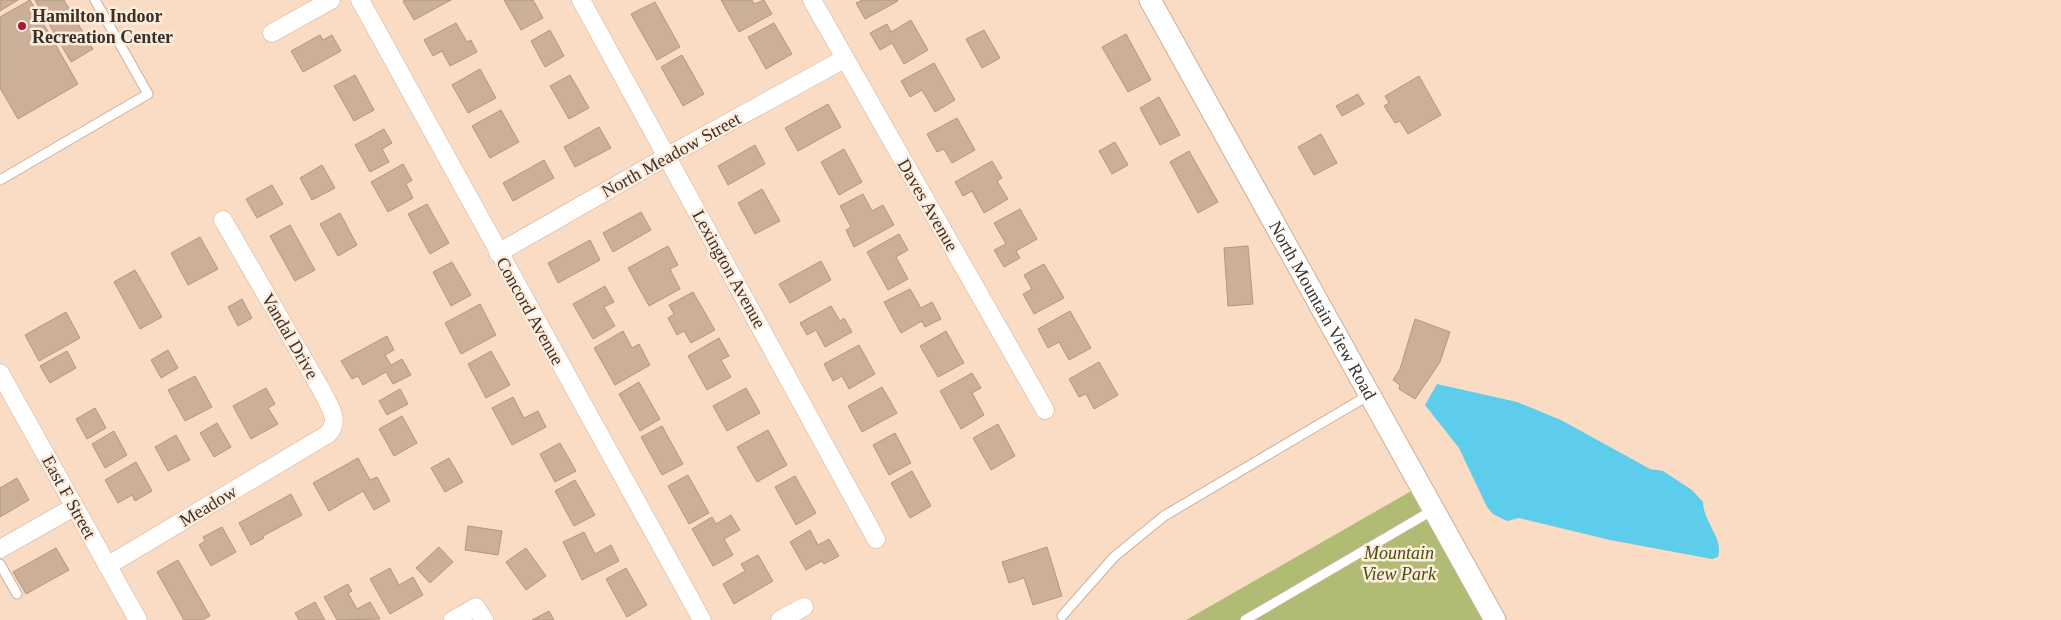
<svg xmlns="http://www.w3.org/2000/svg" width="2061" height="620" viewBox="0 0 2061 620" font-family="Georgia,serif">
<rect width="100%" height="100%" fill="#fadcc4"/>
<path fill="#b0bb73" d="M1420 486 1495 620H1186Z"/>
<path fill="#5ecceb" d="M1437 384 1517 402 1561 420 1650 469 1663 471 1692 490 1703 502C1703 522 1724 538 1718 557L1712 559 1610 540 1519 518 1507 521 1493 514 1487 507 1459 448 1425 405Z"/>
<path fill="#cbaf98" stroke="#b29780" d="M0 0H18L0 11Z
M30 0 78 84 18 119 0 88V17Z
M35 0H64L93 49 71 62Z
M405 0H451L414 20 403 1Z
M504 0H533L543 18 521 30Z
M721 0H752L754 4 764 0 772 14 739 32Z
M863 0H897L898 1 865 19 856 3Z
M655 2 680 47 657 60 631 14Z
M911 20 928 50 904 64 892 43 880 50 870 33 887 24 891 32Z
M456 23 467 42 471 40 477 52 450 66 442 51 433 56 424 40Z
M774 23 792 54 766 69 748 37Z
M550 30 564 56 545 67 531 41Z
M984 30 1000 58 982 68 966 39Z
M1126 34 1151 80 1128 92 1102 47Z
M320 35 323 40 332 35 341 51 303 72 291 51Z
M682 55 704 94 683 106 661 67Z
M934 63 955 100 935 112 922 90 910 97 901 81Z
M480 69 496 98 468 113 452 85Z
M355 75 374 110 354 121 334 86Z
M570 75 589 108 569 119 550 86Z
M1419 76 1441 115 1408 134 1400 121 1395 123 1384 106 1389 103 1385 96Z
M1358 94 1364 104 1342 116 1336 106Z
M1159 97 1180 135 1160 145 1140 108Z
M828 104 841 127 798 151 785 128Z
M501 110 519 142 490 158 472 126Z
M957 118 975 150 952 163 944 149 937 152 927 134Z
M599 127 611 148 575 167 564 147Z
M384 129 392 143 382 149 389 162 370 172 355 145Z
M1321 134 1337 163 1314 175 1298 147Z
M1115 142 1128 165 1112 174 1099 151Z
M755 145 765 164 728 185 718 166Z
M844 149 862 182 839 195 821 162Z
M1189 151 1218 202 1198 213 1170 162Z
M544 160 554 178 513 201 503 183Z
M992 161 1002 178 997 181 1008 199 984 213 972 191 963 196 955 182Z
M403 164 412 180 406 184 413 198 388 212 371 182Z
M322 165 335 188 312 200 300 178Z
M272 185 283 204 257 218 246 199Z
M762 189 780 221 755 234 738 203Z
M863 194 872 211 883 205 894 225 854 247 846 230 851 227 840 206Z
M427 204 449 243 430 254 408 214Z
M1020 209 1037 239 1016 251 1020 258 1004 267 994 250 1006 244 994 223Z
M641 212 651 230 613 252 603 233Z
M340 213 357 245 338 256 320 224Z
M290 225 315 270 295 281 270 236Z
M899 234 908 250 896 257 908 279 888 290 867 252Z
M200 237 218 269 188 285 171 253Z
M590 240 600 260 558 283 548 263Z
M668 246 678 265 670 269 680 289 649 306 628 268Z
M1248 246 1253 304 1228 306 1224 248Z
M821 261 831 280 790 303 779 284Z
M452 262 471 295 451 306 433 272Z
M1044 264 1064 298 1034 314 1023 294 1032 289 1024 275Z
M135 270 162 317 140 329 114 282Z
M605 286 614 302 604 307 615 326 593 339 573 304Z
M910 289 921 308 932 302 941 319 925 327 922 321 901 333 884 302Z
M693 292 715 330 691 343 684 331 677 335 668 318 674 314 669 305Z
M242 299 252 318 238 326 228 307Z
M480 304 496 335 461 354 445 323Z
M831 306 840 321 844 318 852 332 825 347 816 330 807 335 800 323Z
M1070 311 1091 348 1069 360 1059 342 1048 348 1038 329Z
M66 312 80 338 39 361 25 335Z
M1415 319 1450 332 1440 362 1415 399 1399 389 1400 385 1393 380 1400 369Z
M623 331 632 348 639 344 650 365 615 385 594 348Z
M946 331 964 363 938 377 920 346Z
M387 336 394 350 385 355 391 365 402 359 411 375 393 384 386 372 363 385 358 376 352 379 341 361Z
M719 338 729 356 721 360 731 377 707 390 688 356Z
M859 345 875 374 849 389 842 376 833 381 824 364Z
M168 350 178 368 161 378 151 360Z
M67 351 76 368 50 383 40 366Z
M491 351 510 385 486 398 468 364Z
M1099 362 1118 395 1094 409 1086 394 1079 397 1069 379Z
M972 373 981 388 972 393 984 415 961 429 940 391Z
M195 376 212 407 185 421 168 390Z
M639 382 660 419 640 431 619 394Z
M882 387 897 413 862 432 848 406Z
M266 388 275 404 268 408 278 424 251 439 233 406Z
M746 388 760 413 727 431 713 406Z
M400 389 408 404 387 415 379 401Z
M513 397 524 418 538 411 546 427 512 445 492 408Z
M95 408 106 428 87 439 76 419Z
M402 416 417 443 394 456 379 429Z
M217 423 231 447 214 457 200 433Z
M998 424 1015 456 991 470 973 438Z
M662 426 683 464 662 475 641 437Z
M768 430 787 465 757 482 737 447Z
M114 431 127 455 105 468 92 444Z
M895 433 911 463 889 475 873 445Z
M176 435 190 460 168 471 155 447Z
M560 443 576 471 555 482 540 454Z
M358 458 370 480 377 477 390 501 374 510 363 491 329 511 313 483Z
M449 458 463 482 445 492 431 468Z
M136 462 152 491 135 501 132 495 118 503 105 480Z
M912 471 931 506 910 518 891 483Z
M688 475 709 513 689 524 668 486Z
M795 476 816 513 796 525 775 487Z
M17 478 29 500 0 517V488Z
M575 480 595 515 574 526 555 491Z
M291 494 302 515 263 536 264 538 251 545 239 523Z
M731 515 740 530 724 539 733 555 713 566 692 529 712 517 716 524Z
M468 526 502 531 498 555 465 550Z
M222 527 236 552 211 566 199 545 205 541 203 537Z
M810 530 818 545 829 539 839 556 824 564 822 561 806 570 790 542Z
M584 532 595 554 611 545 619 561 582 580 563 542Z
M439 547 453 562 430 583 416 568Z
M1047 547 1062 596 1033 605 1024 578 1009 583 1002 562Z
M56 548 69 570 26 594 13 572Z
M526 548 546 576 526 590 506 562Z
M758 555 773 581 734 604 723 584 745 571 741 564Z
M178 560 210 616 202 620H184L157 572Z
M390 568 399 585 413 577 423 595 390 614 370 579Z
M626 568 647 605 627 617 606 579Z
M348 584 352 591 348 593 357 609 370 602 380 619 337 620 324 597Z
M315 602 325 620H299L295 613Z
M549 611 554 620H532Z"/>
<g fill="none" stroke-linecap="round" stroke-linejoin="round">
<defs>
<path id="service" d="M0 180 148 94 95 0
M0 564 17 594
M1062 616 1114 557 1164 516 1369 395
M1245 620 1433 510"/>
<path id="minor" d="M360 0 702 620
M581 0 876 539
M812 0 1045 410
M272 33 331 0
M498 253 666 157 844 59
M0 373 138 620
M0 549 74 507
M107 566 328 434C341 420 329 406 322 391L223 220
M453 620 476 607 484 620
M780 620 804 607"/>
<g id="tertiary">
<path id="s1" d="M1150 0 1495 620"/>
</g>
</defs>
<use href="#service" stroke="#cdb099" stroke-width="11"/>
<use href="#minor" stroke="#cdb099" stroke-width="19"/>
<use href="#tertiary" stroke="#cdb099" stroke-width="23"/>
<use href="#service" stroke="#fff" stroke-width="9"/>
<use href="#minor" stroke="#fff" stroke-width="18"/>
<use href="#tertiary" stroke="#fff" stroke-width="21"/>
</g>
<circle fill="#ac1738" stroke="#feecdd" stroke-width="2" cx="22" cy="26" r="5"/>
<g text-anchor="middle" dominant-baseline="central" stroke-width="5" stroke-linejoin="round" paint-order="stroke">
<g font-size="18" font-weight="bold" fill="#3b3027" stroke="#feecdd" text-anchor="start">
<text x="32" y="16">Hamilton Indoor<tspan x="32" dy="21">Recreation Center</tspan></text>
</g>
<g font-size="18" fill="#3b3027" stroke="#feecdd">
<text transform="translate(671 155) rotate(-29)">North Meadow Street</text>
<text transform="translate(928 205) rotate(60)">Daves Avenue</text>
<text transform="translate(729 269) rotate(61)">Lexington Avenue</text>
<text stroke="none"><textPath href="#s1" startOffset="355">North Mountain View Road</textPath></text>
<text transform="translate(530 311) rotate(61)">Concord Avenue</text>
<text transform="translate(290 336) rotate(60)">Vandal Drive</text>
<text transform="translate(69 497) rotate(61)">East F Street</text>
<text transform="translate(208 506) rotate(-31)">Meadow</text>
</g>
<g font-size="18" font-style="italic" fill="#484f10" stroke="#feecdd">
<text x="1399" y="553">Mountain<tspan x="1399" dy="21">View Park</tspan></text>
</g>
</g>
</svg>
